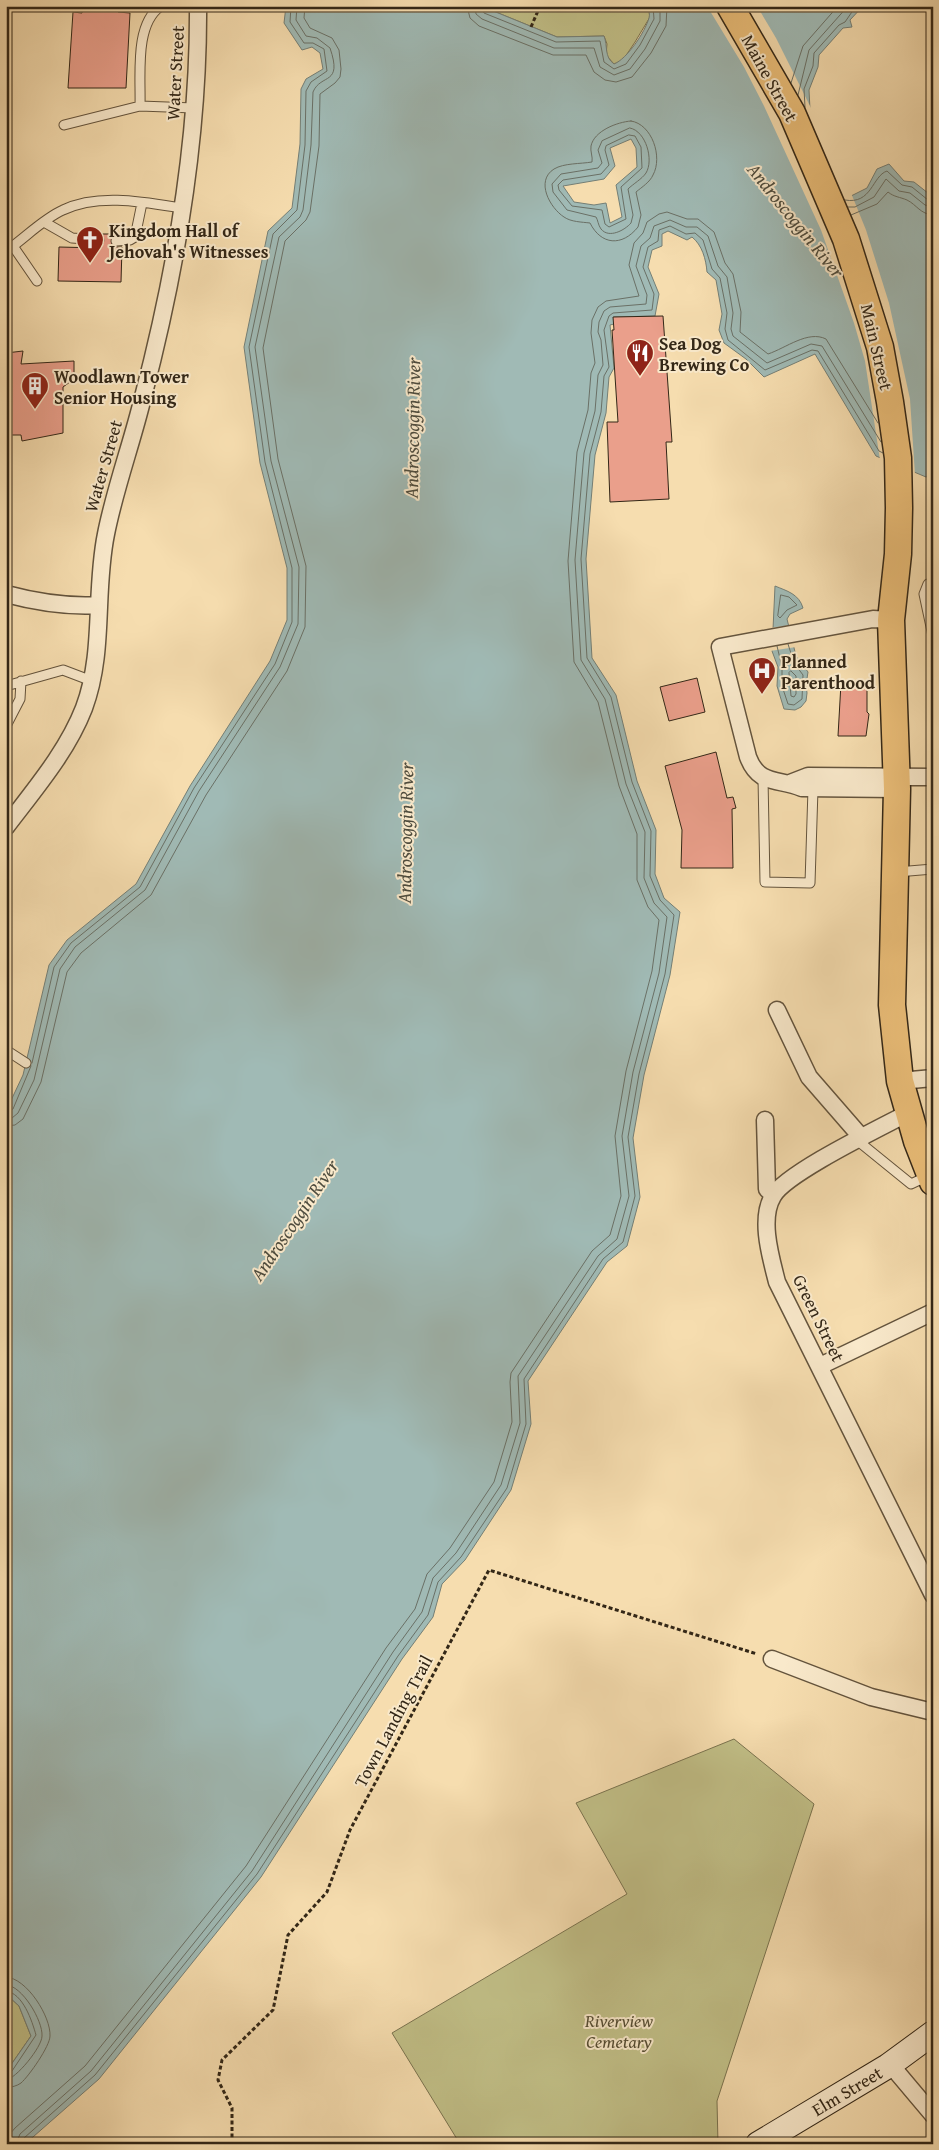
<svg xmlns="http://www.w3.org/2000/svg" width="939" height="2150" viewBox="0 0 939 2150" font-family="'Gentium Book Plus',serif">
<rect width="100%" height="100%" fill="#f6ddaf"/>
<filter id="stains"><feTurbulence type="fractalNoise" baseFrequency=".004" numOctaves="4"/><feColorMatrix values="0 0 0 0 .2 0 0 0 0 .09 0 0 0 0 .02 0 0 0 .5 -.17"/></filter>
<radialGradient id="worn" r=".72"><stop offset=".6" stop-color="#630" stop-opacity="0"/><stop offset="1" stop-color="#630" stop-opacity=".3"/></radialGradient>
<path fill="#c1bf87" stroke="#7a734f" d="M481 6H648L650 17 635 42 623 60 614 64 606 55 607 44 604 36 557 37Z
M734 1739 814 1804 717 2101 718 2144H460L392 2033 627 1894 576 1803Z
M6 1994 19 2006 31 2036 6 2072Z"/>
<path fill="#a0bab5" stroke="#747f76" fill-rule="evenodd" d="M286 6H481L557 37 604 36C608 46 604 57 614 64 627 59 645 32 649 18 650 15 649 10 648 6H863L850 20 852 27 843 28 819 55 818 67 809 90 811 129 837 194 851 196 867 188 877 169 889 164 904 181 914 182 933 197V474L926 477 876 456 815 354 764 377 746 359 724 343 719 330 722 314 716 280 707 272C706 259 702 245 692 237L687 240 668 231 662 234V246L652 250 648 267 659 294 655 316 614 317V324L610 325 614 368 609 377 606 413 595 455 586 559 592 658 616 695 637 781 656 830 655 874 664 898 680 912 670 975 644 1075 633 1138 640 1197 627 1246 607 1262 528 1381 531 1424 511 1490 465 1560 442 1584 433 1617 402 1659 261 1877 99 2079 25 2144H6V2072L31 2036 19 2006 6 1994V1111L23 1075 49 965 67 940 136 884 190 786 270 661 287 620V568L260 463 244 347 268 231 292 208 300 144 301 89 306 79 323 69 320 53 312 47 302 50 284 23ZM631 139 636 148 637 167 616 185 622 217 610 223 606 203 594 205 574 202 563 186 604 179 615 166 610 148Z
M775 586C787 591 799 594 803 608L790 614 787 619 796 656 808 672 806 685 807 693 806 701 801 707 795 710 784 709 777 686 778 667 772 651Z"/>
<path fill="#f6ddaf" d="M707 6H757L776 38 813 112 817 160 838 192 851 193 866 230 889 303 910 399 915 475 880 460 865 361 854 323 821 230 764 106 744 67Z
M791 625 796 647 770 651V628Z"/>
<g fill="none" stroke-linecap="round" stroke-linejoin="round">
<path stroke="#6a7066" stroke-width="1" d="M467 6 470 18 479 26 553 55H586L594 72 605 80 616 82 632 77 651 53 666 26 667 6
M475 6 476 14 482 19 554 48H594L600 67 614 75 630 69 645 49 660 21V6
M481 6 484 13 556 42 600 41 604 62 614 69 626 64 640 45 654 19 653 6
M791 83 803 46 838 6
M798 95 809 50 848 6
M805 107 804 89 813 66 814 53 839 25 845 22 856 6
M631 121C652 124 663 157 653 175 650 182 642 187 636 192L641 215 638 227C622 247 601 245 590 223 582 222 571 222 564 217 550 208 535 181 554 169 564 163 580 164 592 162 593 157 590 151 591 146 594 131 617 122 631 121Z
M630 128C646 131 654 160 646 173 642 179 633 184 628 189L633 215 631 223C625 230 609 239 601 229 598 225 598 220 596 217L567 210 553 192 552 184 561 174 598 168 602 163 598 150 602 141Z
M629 135 635 136 641 147 642 168 621 187 626 219 609 227 605 224 602 210 572 206 559 190 558 185 563 180 601 174 609 165 605 150 606 146Z
M845 200C872 205 872 176 887 171L902 185 912 187 928 200 933 201
M848 207H855L874 197 886 179 899 191 910 193 925 205 933 207
M851 215 877 204 888 192C894 197 900 197 907 200 917 205 920 214 933 215
M781 595 789 597 797 605 787 610 780 618 778 616Z
M777 646 782 667V686L788 704 794 705 802 699 803 675 794 663 788 644
M791 671 796 676V694L794 697 791 696 789 673Z
M32 1063 54 967 71 943 140 887 194 788 275 664 292 622V568L265 462 249 347 273 234 297 210 305 145 306 91 311 82 327 71 324 49 313 43H304L290 22 291 6
M6 1113 13 1109 31 1066
M6 1119 12 1118 18 1113 34 1080 60 969 75 947 145 890 199 791 280 667 298 624 299 567 271 461 255 347 279 237 300 217 303 210 311 145 313 92C321 73 343 86 330 48L317 38 306 36 296 20 297 6
M6 1126 15 1125 23 1119 41 1082 67 972 81 953 151 895 206 795 287 671 305 627 306 566 278 459 263 348 285 241 306 220 310 212 319 146 320 94 335 83 340 77 341 69 339 50 332 38 310 28 304 18 305 6
M6 1977C27 1978 51 2017 50 2036 50 2046 29 2076 21 2083 17 2086 12 2087 6 2088
M6 1985C22 1985 43 2021 42 2036 42 2047 16 2079 6 2080
M6 1991C23 1993 32 2021 36 2035L12 2071 6 2074
M9 2144 10 2134 15 2128 85 2066 246 1866 386 1648 415 1609 427 1574 450 1548 494 1482 512 1422 510 1382 511 1373 592 1251 610 1235 621 1196 615 1136 626 1071 652 971 659 920 648 907 637 880V834L619 786 598 702 574 662 568 561 577 452 588 410 591 373 595 363 591 333 592 320 598 307 606 301 639 296 629 265 634 243 643 233 647 222 659 214 667 212 687 219H698L714 232 725 263 733 274 741 312 740 332 768 354C786 348 808 330 826 339L878 423
M16 2144 20 2134 91 2071 252 1871 393 1652 422 1612 433 1578 456 1553 501 1485 520 1423 518 1376 598 1256 617 1239 629 1196 622 1136 633 1072 659 973 667 917 654 903 644 878 645 832 626 784 605 699 581 660 575 560 584 453 595 411 598 375 603 365 601 340 598 332 599 322 604 311 610 307 646 304 647 295 636 266 641 246 650 238 654 226 670 220 686 227H697L708 236 718 266 727 277 733 313 731 329 733 336 767 363 811 344 822 346 881 442
M22 2144 24 2138 95 2075 257 1874 398 1656 428 1615 438 1582 461 1557 507 1488 526 1424 524 1379 603 1259 623 1242 635 1196 628 1137 639 1074 665 974 674 915 660 900 650 876 651 831 632 782 611 697 587 658 581 559 590 454 601 412 604 376 609 367 604 330 609 316 613 313 652 310 654 294 643 267 648 247 658 241 659 230 670 226 686 234 695 233 703 240 712 269 720 278 727 313 725 329 728 340 765 370 812 350 818 351 879 451 883 453"/>
</g>
<path fill="#ea9f8b" stroke="#332717" d="M83 6H121L118 12 130 13 126 88H68L73 12 82 13Z
M99 234H116V247H122L121 282 58 281 59 247 99 248Z
M663 316 672 442H666L669 499 610 502 607 422H618L612 330H614L613 317Z
M23 351 21 364 74 361V379L63 387V433L22 441 21 435H6V353Z
M697 678 705 712 669 721 660 687Z
M867 682V712L869 714 866 736H838L841 683Z
M716 752 727 798 733 797 736 808 732 809 733 868H681L682 830 665 766Z"/>
<g fill="none" stroke-linecap="round" stroke-linejoin="round">
<defs>
<path id="service" d="M140 106C141 76 134 24 161 6
M64 125 140 106 194 108
M44 222 72 238 99 240
M116 241 130 240 135 237 142 203
M37 281 13 246C29 234 45 218 63 210 98 193 144 202 181 208
M933 583 928 584 924 594 933 636
M6 686 63 670 92 681
M6 726 20 699 21 681
M763 778 765 882 810 883 813 789
M897 872 933 869
M6 1050 26 1063
M858 1141 911 1184 928 1176"/>
<path id="minor" d="M6 594C36 602 67 607 99 605
M891 620 873 619 720 647 748 757C759 786 778 778 802 788L897 789
M790 783 808 776 933 777
M6 827C34 790 67 752 84 708 105 652 94 592 106 534 115 488 132 443 143 397 176 271 199 137 198 6
M777 1010 809 1077 862 1138
M900 1081 933 1078
M908 1113C880 1128 786 1173 773 1196 759 1219 771 1258 777 1282L933 1595
M765 1120 767 1189 773 1195
M820 1366 933 1312
M772 1659 871 1697 933 1712
M890 2064 933 2115"/>
<path id="secondary" d="M758 2144 888 2066 933 2033"/>
<path id="primary" d="M730 6 792 113 846 239 880 347 890 402 898 458 899 508 898 554 891 620 897 789 892 1005 900 1081 917 1141 933 1182"/>
</defs>
<use href="#service" stroke="#64543d" stroke-width="11"/>
<use href="#minor" stroke="#64543d" stroke-width="19"/>
<use href="#secondary" stroke="#332717" stroke-width="26"/>
<use href="#primary" stroke="#332717" stroke-width="29"/>
<path stroke="#332717" stroke-width="3" stroke-dasharray="4 2.5" stroke-linecap="butt" d="M531 27 540 6
M232 2144V2108L218 2080 222 2060 273 2010 288 1935 327 1892 350 1830 489 1570 757 1654"/>
<use href="#service" stroke="#f9e9cb" stroke-width="9"/>
<use href="#minor" stroke="#f9e9cb" stroke-width="16"/>
<use href="#secondary" stroke="#f9e9cb" stroke-width="24"/>
<use href="#primary" stroke="#ebbe78" stroke-width="26"/>
</g>
<defs>
<symbol id="church-pin" viewBox="-11 -11 22 30"><path d="M0 17L-7.5 6A9.5 9.5 0 1 1 7.5 6Z" fill="#8f2418" stroke="#f9e9cb"/><path d="M-1.2-6h2.4v3.5h3.3v2.4h-3.3V6h-2.4V-.1h-3.3v-2.4h3.3Z" fill="#fff"/></symbol>
<symbol id="restaurant-pin" viewBox="-11 -11 22 30"><path d="M0 17L-7.5 6A9.5 9.5 0 1 1 7.5 6Z" fill="#8f2418" stroke="#f9e9cb"/><path d="M-5-6h1v4h1v-4h1v4h1v-4h1v5L-1.5 .5V6h-2V.5L-5-1ZM5-6V6H3V1.5H1.5Q1.5-4 5-6Z" fill="#fff"/></symbol>
<symbol id="building-pin" viewBox="-11 -11 22 30"><path d="M0 17L-7.5 6A9.5 9.5 0 1 1 7.5 6Z" fill="#8f2418" stroke="#f9e9cb"/><path d="M-4-6H4V6H1V3H-1V6H-4ZM-2.5-4.3h1.7v1.8h-1.7ZM.8-4.3h1.7v1.8H.8ZM-2.5-1h1.7V.8h-1.7ZM.8-1h1.7V.8H.8Z" fill="#fff"/></symbol>
<symbol id="hospital-pin" viewBox="-11 -11 22 30"><path d="M0 17L-7.5 6A9.5 9.5 0 1 1 7.5 6Z" fill="#8f2418" stroke="#f9e9cb"/><path d="M-5-5h3v3.5h4V-5h3V5h-3V1.5h-4V5h-3Z" fill="#fff"/></symbol>
</defs>
<g fill-rule="evenodd">
<use href="#church-pin" x="74" y="224" width="32" height="43"/>
<use href="#restaurant-pin" x="624" y="337" width="32" height="43"/>
<use href="#building-pin" x="19" y="370" width="32" height="43"/>
<use href="#hospital-pin" x="746" y="655" width="32" height="43"/>
</g>
<g text-anchor="middle" dominant-baseline="central" stroke-width="4" stroke-linejoin="round" paint-order="stroke">
<g font-size="18" fill="#332717" stroke="#f9e9cb">
<text transform="translate(175 73) rotate(-87)">Water Street</text>
<text transform="translate(770 78) rotate(61)">Maine Street</text>
<text transform="translate(877 347) rotate(77)">Main Street</text>
<text transform="translate(103 466) rotate(-74)">Water Street</text>
<text transform="translate(819 1318) rotate(64)">Green Street</text>
<text transform="translate(393 1721) rotate(-62)">Town Landing Trail</text>
<text transform="translate(847 2091) rotate(-31)">Elm Street</text>
</g>
<g font-size="18" font-weight="bold" fill="#332717" stroke="#f9e9cb" text-anchor="start">
<text x="109" y="230">Kingdom Hall of<tspan x="109" dy="21">Jehovah's Witnesses</tspan></text>
<text x="659" y="343">Sea Dog<tspan x="659" dy="21">Brewing Co</tspan></text>
<text x="54" y="376">Woodlawn Tower<tspan x="54" dy="21">Senior Housing</tspan></text>
<text x="781" y="661">Planned<tspan x="781" dy="21">Parenthood</tspan></text>
</g>
<g font-size="18" font-style="italic" fill="#564d33" stroke="#f9e9cb">
<text x="619" y="2020">Riverview<tspan x="619" dy="21">Cemetary</tspan></text>
</g>
<g font-size="19" font-style="italic" fill="#4e4c3e" stroke="#f9e9cb">
<text transform="translate(796 220) rotate(51)">Androscoggin River</text>
<text transform="translate(412 428) rotate(-89)">Androscoggin River</text>
<text transform="translate(405 833) rotate(-89)">Androscoggin River</text>
<text transform="translate(294 1220) rotate(-56)">Androscoggin River</text>
</g>
</g>
<rect width="939" height="2150" fill="none" stroke="#f6ddaf" stroke-width="25"/>
<rect x="8" y="8" width="924" height="2135" fill="none" stroke="#332717" stroke-width="2.5"/>
<rect x="12" y="12" width="914" height="2125" fill="none" stroke="#332717"/>
<rect width="100%" height="100%" filter="url(#stains)"/>
<rect width="100%" height="100%" fill="url(#worn)"/>
</svg>
